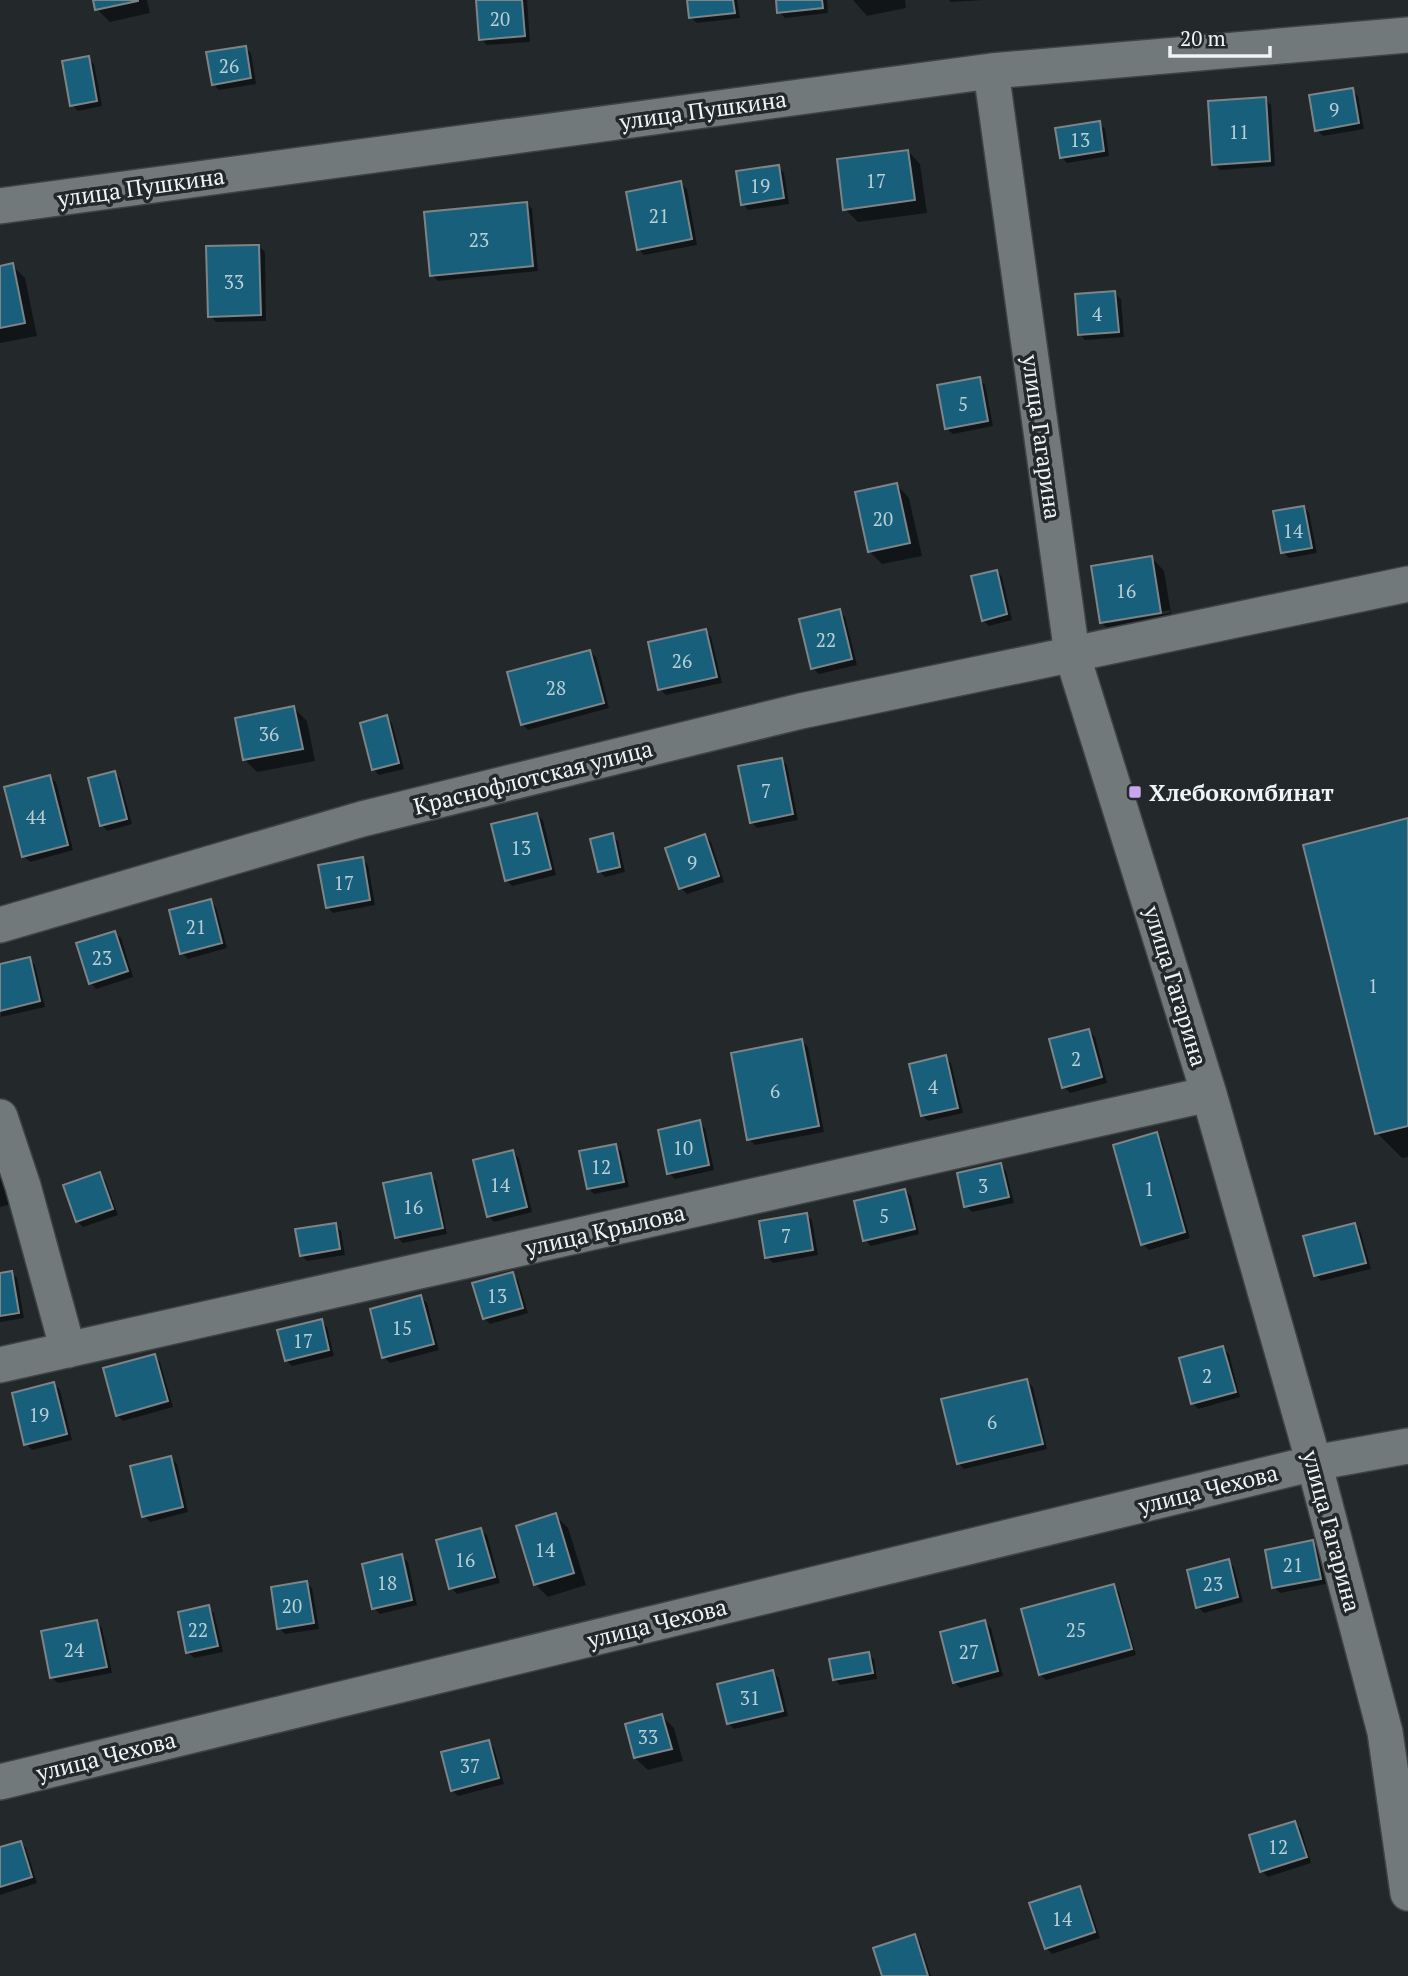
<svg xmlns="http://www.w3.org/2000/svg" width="1408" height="1976" viewBox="0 0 1408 1976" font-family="'PT Serif',serif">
<rect width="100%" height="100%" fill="#23292b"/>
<path fill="#0007" fill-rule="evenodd" d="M95 0H147L150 13 110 22 97 9Z
M477 0H527L530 42 487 45 481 39Z
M689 0H737L740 18 697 23 691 18Z
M777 0H827L828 13 785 18 779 12Z
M853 0H905L906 8 867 16Z
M949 0H984L951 2Z
M245 47 251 53 256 84 219 90 213 84Z
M88 58 94 64 102 106 78 111 72 105Z
M1352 90 1358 96 1364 129 1323 136 1317 130Z
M1265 99 1271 105 1275 166 1220 170 1214 164Z
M1099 123 1105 129 1109 156 1067 163 1061 157Z
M908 151 920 164 927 213 858 222 845 209Z
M778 167 784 173 789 204 748 210 743 204Z
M681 183 687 189 697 245 644 255 638 249Z
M527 203 532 209 538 271 438 281 432 275Z
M259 246 265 252 266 321 216 322 210 316Z
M12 265 25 278 37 336 0 343V268Z
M1115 293 1121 299 1124 337 1085 340 1080 334Z
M979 379 985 385 993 426 953 434 947 429Z
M897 485 909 498 922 556 882 564 869 551Z
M1304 507 1309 513 1317 553 1289 558 1283 552Z
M1152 558 1164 571 1173 625 1114 635 1101 622ZM1170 610V613L1109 623V620Z
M997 571 1002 577 1012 620 989 626 983 620Z
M839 611 845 617 857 665 819 674 813 668Z
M706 631 711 637 722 683 666 695 660 689Z
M590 652 596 657 609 708 528 730 522 724Z
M294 708 307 721 315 761 257 772 244 759Z
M386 717 392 723 404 769 379 775 373 769Z
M781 759 787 765 798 820 757 828 751 822Z
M115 773 120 779 132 824 107 831 102 825Z
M50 777 56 782 73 850 30 862 24 856Z
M537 814 543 820 556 875 512 886 506 880Z
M1408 820V1157L1402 1158 1377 1133Z
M612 835 618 841 625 872 605 877 599 871Z
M705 836 711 842 724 882 687 894 681 888Z
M362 859 368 865 375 905 333 913 327 907Z
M210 901 216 907 227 948 188 959 182 953Z
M115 933 121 938 133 977 96 989 91 983Z
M29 959 35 965 45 1007 1 1017 0 966Z
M1089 1031 1095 1037 1107 1083 1070 1093 1064 1087Z
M802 1041 808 1047 824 1132 755 1145 749 1139Z
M945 1057 951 1063 963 1113 928 1121 922 1115Z
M699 1122 705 1128 714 1170 675 1179 669 1173Z
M1156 1134 1162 1140 1190 1238 1149 1250 1143 1244Z
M615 1145 621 1151 629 1187 594 1194 588 1188Z
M513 1152 519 1158 532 1212 494 1222 488 1216Z
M0 1160 12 1204 0 1207Z
M1001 1165 1006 1171 1014 1203 972 1212 966 1206Z
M99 1174 105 1180 118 1215 83 1227 77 1221Z
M430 1175 436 1181 447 1234 403 1243 397 1237Z
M905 1190 911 1196 919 1234 871 1246 865 1240Z
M806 1214 812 1220 818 1255 773 1263 767 1257Z
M335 1225 341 1231 345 1255 307 1261 301 1255Z
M1355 1225 1360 1230 1371 1269 1321 1281 1316 1275Z
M11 1273 17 1278 24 1318 0 1322V1274Z
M512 1274 518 1280 528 1313 490 1324 484 1318Z
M421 1297 427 1303 439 1350 390 1363 384 1357Z
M321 1321 327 1327 334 1356 292 1366 286 1360Z
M1223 1348 1229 1354 1240 1397 1198 1409 1193 1403Z
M154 1356 160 1362 173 1407 123 1421 117 1415Z
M1027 1381 1033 1387 1047 1449 964 1469 958 1463Z
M54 1384 60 1390 72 1440 32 1450 26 1444Z
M171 1458 177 1464 188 1512 150 1522 144 1516Z
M555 1515 568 1528 586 1585 548 1597 535 1584Z
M481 1530 487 1535 500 1583 457 1594 451 1588Z
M1312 1542 1318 1548 1326 1584 1280 1593 1274 1587Z
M402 1556 408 1562 417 1605 380 1614 374 1608Z
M1228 1561 1234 1567 1243 1602 1204 1613 1198 1607Z
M306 1582 312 1588 319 1629 285 1634 279 1628Z
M1113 1586 1119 1592 1136 1655 1046 1680 1040 1674Z
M208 1607 214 1613 223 1652 194 1658 188 1652Z
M96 1622 102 1628 112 1673 58 1683 52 1678Z
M985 1622 991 1628 1003 1676 960 1688 954 1682Z
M868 1654 874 1659 877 1679 840 1685 834 1679Z
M773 1672 779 1678 788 1716 734 1729 728 1723Z
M662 1716 674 1728 683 1761 648 1770 635 1758Z
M488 1742 494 1748 504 1784 458 1796 452 1790Z
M1295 1823 1301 1829 1311 1863 1268 1877 1262 1871Z
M21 1843 26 1848 37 1883 0 1895V1849Z
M1079 1888 1085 1894 1100 1938 1052 1954 1046 1948Z
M914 1936 920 1942 931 1976H884Z"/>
<path fill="#185f7b" stroke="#7d8487" stroke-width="2" d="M93 0H138V1L95 10Z
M476 0H522L525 36 479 40Z
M687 0H733L735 13 689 18Z
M776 0H822L823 8 777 13Z
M246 46 251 78 212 85 206 52Z
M89 56 97 101 70 106 62 61Z
M1353 88 1359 123 1315 131 1309 95Z
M1266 97 1270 161 1212 165 1208 101Z
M1100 121 1104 151 1060 158 1055 128Z
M908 150 915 200 843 210 837 159Z
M779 165 784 198 741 205 736 171Z
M681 181 692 239 637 250 626 192Z
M527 202 533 266 430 276 424 212Z
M259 245 261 315 208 317 206 246Z
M13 263 25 323 0 328V266Z
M1115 291 1119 332 1078 335 1075 294Z
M980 377 988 421 945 429 937 385Z
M897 483 910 543 868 552 855 492Z
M1304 506 1312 548 1281 553 1273 511Z
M1152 556 1161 613 1100 623 1091 566Z
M997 570 1007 614 982 621 971 576Z
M840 609 852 659 811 669 799 619Z
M706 629 717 677 658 690 648 642Z
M590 650 604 703 521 725 507 672Z
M294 706 303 749 243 760 235 718Z
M387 715 399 763 372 770 360 723Z
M782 758 793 814 750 823 738 766Z
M115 771 127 819 100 826 88 778Z
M50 775 68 845 22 857 4 787Z
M537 813 551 869 505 881 491 824Z
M1408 818V1126L1375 1134 1303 845Z
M613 833 620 867 598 872 590 839Z
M705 834 719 876 679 889 665 848Z
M363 857 370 900 326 908 318 865Z
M211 899 222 943 180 954 169 910Z
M115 931 128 971 89 984 76 943Z
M30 957 40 1001 0 1011V964Z
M1089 1029 1102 1077 1062 1088 1049 1039Z
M802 1039 819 1126 747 1140 731 1053Z
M946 1055 958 1108 921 1116 909 1064Z
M700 1120 709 1165 667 1174 658 1130Z
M1157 1132 1185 1232 1141 1245 1113 1145Z
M616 1144 624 1182 587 1189 579 1151Z
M513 1150 527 1207 487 1217 473 1160Z
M1001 1163 1009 1197 964 1207 957 1173Z
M100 1172 113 1209 76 1222 63 1185Z
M431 1173 443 1228 395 1238 383 1183Z
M905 1189 915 1229 863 1241 854 1201Z
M807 1213 813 1250 765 1258 759 1221Z
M336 1223 340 1249 300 1256 295 1229Z
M1355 1223 1366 1263 1314 1276 1303 1236Z
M12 1271 19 1313 0 1316V1273Z
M513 1272 523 1308 483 1319 472 1283Z
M421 1295 434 1344 382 1358 370 1309Z
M322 1319 329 1350 285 1361 277 1330Z
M1223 1346 1236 1392 1191 1404 1179 1358Z
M155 1354 168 1401 116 1416 103 1368Z
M1027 1379 1043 1444 957 1464 941 1399Z
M54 1382 67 1434 24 1445 12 1393Z
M171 1456 183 1507 142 1517 130 1466Z
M556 1513 574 1573 534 1585 516 1526Z
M481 1528 495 1577 449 1589 436 1540Z
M1313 1540 1321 1579 1272 1588 1265 1550Z
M402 1554 412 1600 372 1609 362 1564Z
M1229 1559 1238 1597 1196 1608 1187 1570Z
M307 1581 314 1623 277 1629 271 1587Z
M1114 1584 1132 1649 1039 1675 1021 1609Z
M209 1605 218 1646 186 1653 178 1612Z
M97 1620 107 1667 50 1678 41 1631Z
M985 1620 998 1671 953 1683 940 1632Z
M869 1652 873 1673 833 1680 829 1659Z
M773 1670 783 1711 727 1724 717 1684Z
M662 1714 672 1749 634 1758 625 1724Z
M489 1740 499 1778 451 1791 441 1752Z
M1295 1821 1307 1857 1260 1872 1249 1835Z
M21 1841 32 1877 0 1887V1847Z
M1080 1886 1095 1932 1045 1949 1029 1903Z
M915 1934 928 1976H882L873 1948Z"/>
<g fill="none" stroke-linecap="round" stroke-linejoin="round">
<defs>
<path id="minor" d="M991 71 1072 654 1209 1094 1314 1463 1385 1732 1408 1893
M0 206 991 71 1408 35
M0 925 362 819 801 711 1408 584
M0 1117 23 1186 68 1350
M0 1365 1209 1094
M0 1782 1314 1463 1408 1446"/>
</defs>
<use href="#minor" stroke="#3e4445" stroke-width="38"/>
<use href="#minor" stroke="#71797b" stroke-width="35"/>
</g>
<rect fill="#c7a6ef" stroke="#23292b" stroke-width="2.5" x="1128" y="785" width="14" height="14" rx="3.5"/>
<g text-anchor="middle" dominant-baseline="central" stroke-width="7" stroke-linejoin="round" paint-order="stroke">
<g font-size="19" fill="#b9cfd6">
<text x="500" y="18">20</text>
<text x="229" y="65">26</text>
<text x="1334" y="109">9</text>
<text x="1239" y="131">11</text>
<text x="1080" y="139">13</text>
<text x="876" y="180">17</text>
<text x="760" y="185">19</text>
<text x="659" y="215">21</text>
<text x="479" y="239">23</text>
<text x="234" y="281">33</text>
<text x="1097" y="313">4</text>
<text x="963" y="403">5</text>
<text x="883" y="518">20</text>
<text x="1293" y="530">14</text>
<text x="1126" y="590">16</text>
<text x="826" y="639">22</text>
<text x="682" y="660">26</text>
<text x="556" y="687">28</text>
<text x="269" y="733">36</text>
<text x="766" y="790">7</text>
<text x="36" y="816">44</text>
<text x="521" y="847">13</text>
<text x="692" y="862">9</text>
<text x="344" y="882">17</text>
<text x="196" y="926">21</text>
<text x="102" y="957">23</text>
<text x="1373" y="985">1</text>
<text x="1076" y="1058">2</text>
<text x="933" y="1086">4</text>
<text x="775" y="1090">6</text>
<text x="683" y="1147">10</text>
<text x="601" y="1166">12</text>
<text x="500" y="1184">14</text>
<text x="983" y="1185">3</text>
<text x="1149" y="1188">1</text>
<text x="413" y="1206">16</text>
<text x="884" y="1215">5</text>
<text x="786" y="1235">7</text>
<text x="497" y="1295">13</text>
<text x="402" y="1327">15</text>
<text x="303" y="1340">17</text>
<text x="1207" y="1375">2</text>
<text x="39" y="1414">19</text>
<text x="992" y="1421">6</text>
<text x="545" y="1549">14</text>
<text x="465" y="1559">16</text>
<text x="1293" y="1564">21</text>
<text x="387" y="1582">18</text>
<text x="1213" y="1583">23</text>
<text x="292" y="1605">20</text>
<text x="198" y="1629">22</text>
<text x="1076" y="1629">25</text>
<text x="74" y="1649">24</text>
<text x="969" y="1651">27</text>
<text x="750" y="1697">31</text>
<text x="648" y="1736">33</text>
<text x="470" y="1765">37</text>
<text x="1278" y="1846">12</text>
<text x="1062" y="1918">14</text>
</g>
<g font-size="23" fill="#eff4f5" stroke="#23292b">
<text transform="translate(703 110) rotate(-8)">улица Пушкина</text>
<text transform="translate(141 187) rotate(-8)">улица Пушкина</text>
<text transform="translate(1042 437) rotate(82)">улица Гагарина</text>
<text transform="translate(533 777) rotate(-14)">Краснофлотская улица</text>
<text transform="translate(1176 986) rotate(73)">улица Гагарина</text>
<text transform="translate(605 1230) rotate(-13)">улица Крылова</text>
<text transform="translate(1208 1489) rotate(-14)">улица Чехова</text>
<text transform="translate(1332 1531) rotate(75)">улица Гагарина</text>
<text transform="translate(657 1623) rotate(-14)">улица Чехова</text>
<text transform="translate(106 1756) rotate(-14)">улица Чехова</text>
</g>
<g font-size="23" font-weight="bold" fill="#eff4f5" stroke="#23292b" text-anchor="start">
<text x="1149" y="792">Хлебокомбинат</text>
</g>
</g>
<path d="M1170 46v10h100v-10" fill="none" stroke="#eff4f5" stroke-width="3.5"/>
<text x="1180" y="46" font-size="21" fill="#eff4f5" stroke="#23292b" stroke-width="5" paint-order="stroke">20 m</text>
</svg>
